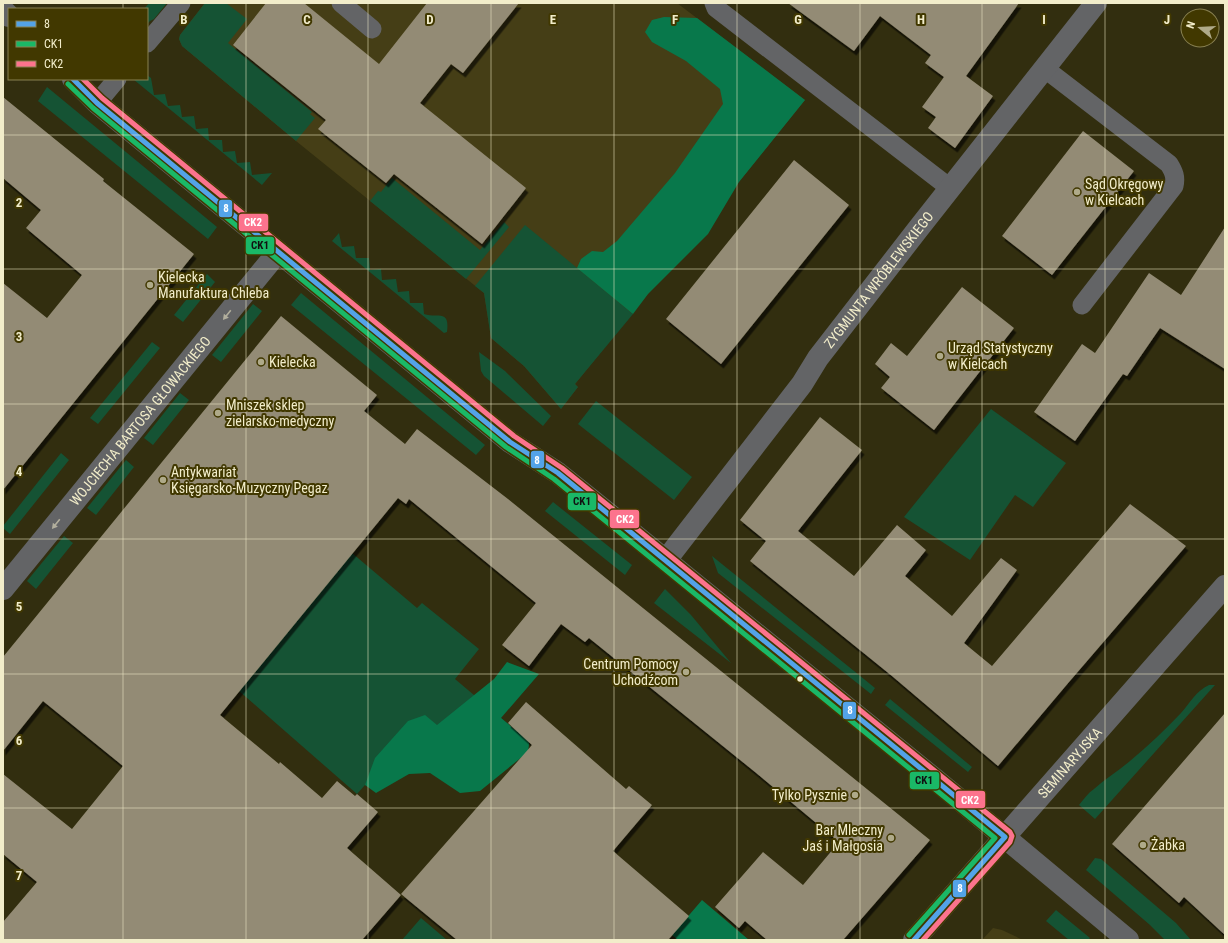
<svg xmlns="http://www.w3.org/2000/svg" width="1228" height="943" viewBox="0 0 1228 943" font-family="'Roboto Condensed',sans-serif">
<defs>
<filter id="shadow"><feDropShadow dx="2.5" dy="4.5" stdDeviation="0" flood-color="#0009"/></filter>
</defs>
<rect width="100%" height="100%" fill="#322e0f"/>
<path fill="#453e16" d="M205 3H677L805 100 575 384 578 387 561 409 524 366 491 338 484 293 296 141 182 46 179 39 180 35Z
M993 928 1002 930 1023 940H982Z"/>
<path fill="#155334" d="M149 3H167L154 19 150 21 147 24V9H144Z
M205 3H226L247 19 228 43 312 112 310 114 315 118 296 141 182 46 179 39 180 35Z
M147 75 151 78 154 95 165 94 168 106 180 105 182 117 194 116 196 129 208 128 209 140H222L223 152 235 151 237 163 250 162 252 175 272 173 262 185 133 79H147Z
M47 87 217 227 208 239 38 101Z
M392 178 480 250 504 222 509 227 466 279 370 201 378 191 381 192Z
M525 225 633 314 575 384 578 387 561 409 524 366 491 338 484 293 475 286Z
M339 233 342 247 354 246 356 258H369L370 270 381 269 382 280 396 279 398 292 409 291 410 303H423L424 314C437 319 450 308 447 332L444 333 332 241Z
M207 274 215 282 183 322 174 315Z
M301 293 485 445 476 455 291 305Z
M253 304 262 311 221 362 212 355Z
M152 342 160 348 98 424 90 418Z
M479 352 505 371 551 416 543 426 484 376 481 371Z
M180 393 189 400 153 445 144 438Z
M596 401 692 477 674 500 578 424Z
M991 409 1066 463 1033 507 1015 495 970 560 904 517Z
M61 453 69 460 10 534 3 528V526Z
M126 460 134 467 96 515 87 508Z
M553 502 632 565 625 575 545 511Z
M64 536 73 543 36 589 27 581Z
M352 553 417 608 422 603 479 649 455 679 514 729 437 725 365 785 357 794 239 691Z
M712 556 875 688 871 694 718 573Z
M665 589 691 615 731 663 654 603Z
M1209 685H1215L1095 819 1079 805C1084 799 1088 793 1094 789 1105 779 1118 771 1130 761 1148 746 1165 730 1181 713 1190 703 1196 691 1209 685Z
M890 699 972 767 968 772 885 705Z
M1095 858 1101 859 1176 923 1191 940H1165L1150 925 1086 870Z
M1056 910 1090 938 1088 940H1069L1046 921Z
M421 918 447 940H402Z"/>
<path fill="#08784b" d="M664 17 697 18 805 100 739 182 708 234 648 294 633 314 577 268 581 259 592 251 603 252 617 241 675 173 723 104 720 89 686 61 652 42 645 32 652 20Z
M507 662 539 674 501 718 514 729 530 737 528 752 480 791 460 793 430 773 409 774 376 793 365 785 375 758 408 721 425 715 437 725 494 679Z
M702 900 749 940H678L672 935Z"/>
<path fill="#938b74" filter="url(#shadow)" d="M266 3H304L379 64 427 3H519L463 73 451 64 420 103 526 188 482 244 394 174 386 183 318 129 326 120 233 45Z
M788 3H1019L966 76 993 96 955 148 928 128 936 117 922 107 944 77 925 63 931 55 880 16 854 51Z
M3 97 104 179 103 181 194 254 3 490V283L47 318 82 275 26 228 41 210 3 178Z
M1083 131 1134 171 1052 275 1002 236Z
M794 160 849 205 721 364 666 319Z
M1225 227V369L1160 328 1127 376 1123 374 1075 441 1034 412 1082 344 1095 353 1149 273 1181 295Z
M962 287 1014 328 934 430 881 388 890 377 875 364 891 343 907 356Z
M281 316 377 395 364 411 405 444 417 429 508 499 930 840 843 940H767L745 921 739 928 715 907 763 852 803 885 839 842 755 772 589 638 585 642 561 624 529 666 502 645 536 603 409 499 406 504 398 498 220 715 279 764 280 762 322 798 337 781 355 796 357 794 378 812 347 848 401 895 362 940H3V922L37 882 3 854V774L72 829 123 766 43 701 3 751V657Z
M820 417 862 450 798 531 854 576 897 525 926 550 905 576 952 616 1001 558 1017 570 964 643 992 666 1130 504 1186 546 1069 682 998 766 892 676 750 561 766 541 740 520Z
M526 702 626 789 629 786 652 805 613 851 689 916 668 940H457L401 894 532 745 508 723Z
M1225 713V935L1184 897 1179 903 1112 844Z"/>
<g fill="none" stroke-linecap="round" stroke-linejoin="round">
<path stroke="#636466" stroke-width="19" d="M341 3 372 29
M714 3 716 8 950 188
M147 43 181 3
M1044 68 1169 164C1174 172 1176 177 1174 186L1082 305
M97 103 117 79"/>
<g stroke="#636466" stroke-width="22">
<path d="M3 10 9 16"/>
<path d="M73 79 97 103 510 442 558 473 588 497 936 780 1128 940"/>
<path id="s1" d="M666 560 802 384 818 358 918 229 1096 3"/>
<path id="s2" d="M3 589 278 252"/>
</g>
<path stroke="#636466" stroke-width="22" id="s3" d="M914 940 1225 586"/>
<defs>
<path id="bus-1" d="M73 79 97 103 510 442 558 473 1005 837
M914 940 1005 837"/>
<path id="bus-2" d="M68 84 93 108 506 447 554 479 995 838 909 935"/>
<path id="bus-3" d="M83 79 102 98 514 436 562 468 1010 832 1012 836 1010 842 923 940"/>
</defs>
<use href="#bus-1" stroke="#413800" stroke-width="8"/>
<use href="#bus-2" stroke="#413800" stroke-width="8"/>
<use href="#bus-3" stroke="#413800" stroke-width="8"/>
<use href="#bus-1" stroke="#53a3e8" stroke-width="5"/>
<use href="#bus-2" stroke="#1ab867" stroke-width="5"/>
<use href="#bus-3" stroke="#fc738d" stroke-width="5"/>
</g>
<defs><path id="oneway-solid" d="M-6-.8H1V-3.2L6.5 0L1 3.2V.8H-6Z"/></defs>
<g fill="#b2af9d">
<use href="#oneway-solid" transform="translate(227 315) rotate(129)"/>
<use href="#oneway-solid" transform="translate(56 524) rotate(129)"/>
</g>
<path fill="none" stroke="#f2edca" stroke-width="1" stroke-opacity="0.55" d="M123 3V9M246 3V940M368 3V940M491 3V940M614 3V940M737 3V940M860 3V940M982 3V940M1105 3V940M123 79V940M3 135H1225M3 269H1225M3 404H1225M3 539H1225M3 674H1225M3 808H1225"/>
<g fill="#afaa89" stroke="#413800" stroke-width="1.5">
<circle cx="1077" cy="192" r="4"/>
<circle cx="150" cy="285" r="4"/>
<circle cx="940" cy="356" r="4"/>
<circle cx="261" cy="362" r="4"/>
<circle cx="218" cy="413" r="4"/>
<circle cx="163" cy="480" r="4"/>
<circle cx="686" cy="672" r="4"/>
<circle cx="855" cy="795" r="4"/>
<circle cx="891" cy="838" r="4"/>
<circle cx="1143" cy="845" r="4"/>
</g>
<circle fill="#f2edca" stroke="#413800" stroke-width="1.5" cx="800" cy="679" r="3.5"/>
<g text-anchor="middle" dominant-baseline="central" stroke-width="4" stroke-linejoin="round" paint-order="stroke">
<g font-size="14" fill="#f2edca" stroke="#413800" text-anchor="start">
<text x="1085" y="184">Sąd Okręgowy<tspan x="1085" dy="16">w Kielcach</tspan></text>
<text x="158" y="277">Kielecka<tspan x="158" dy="16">Manufaktura Chleba</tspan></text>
<text x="948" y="348">Urząd Statystyczny<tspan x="948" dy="16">w Kielcach</tspan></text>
<text x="269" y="362">Kielecka</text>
<text x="226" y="405">Mniszek sklep<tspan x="226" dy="16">zielarsko-medyczny</tspan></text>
<text x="171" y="472">Antykwariat<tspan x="171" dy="16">Księgarsko-Muzyczny Pegaz</tspan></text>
<text x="678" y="664" text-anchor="end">Centrum Pomocy<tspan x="678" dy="16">Uchodźcom</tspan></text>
<text x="847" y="795" text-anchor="end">Tylko Pysznie</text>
<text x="883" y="830" text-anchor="end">Bar Mleczny<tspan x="883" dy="16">Jaś i Małgosia</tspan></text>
<text x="1151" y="845">Żabka</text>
</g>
<g font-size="14" fill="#f2edca" stroke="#413800">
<text stroke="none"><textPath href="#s1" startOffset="352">ZYGMUNTA WRÓBLEWSKIEGO</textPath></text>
<text stroke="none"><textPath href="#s2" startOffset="217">WOJCIECHA BARTOSA GŁOWACKIEGO</textPath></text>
<text stroke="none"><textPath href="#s3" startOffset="236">SEMINARYJSKA</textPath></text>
</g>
</g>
<g font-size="13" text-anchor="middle" font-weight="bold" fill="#f2edca" stroke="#413800" stroke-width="4" stroke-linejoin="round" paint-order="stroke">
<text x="184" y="24">B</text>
<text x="307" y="24">C</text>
<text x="430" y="24">D</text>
<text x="553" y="24">E</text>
<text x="675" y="24">F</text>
<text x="798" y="24">G</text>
<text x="921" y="24">H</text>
<text x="1044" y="24">I</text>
<text x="1167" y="24">J</text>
<text x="19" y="207">2</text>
<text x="19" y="341">3</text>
<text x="19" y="476">4</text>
<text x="19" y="611">5</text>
<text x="19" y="745">6</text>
<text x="19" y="880">7</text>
</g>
<g stroke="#413800" stroke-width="1.5">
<rect x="218" y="199" width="15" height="19" rx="4" fill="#53a3e8"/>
<rect x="238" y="213" width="31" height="19" rx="4" fill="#fc738d"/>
<rect x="245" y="236" width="30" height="19" rx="4" fill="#1ab867"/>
<rect x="530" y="450" width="15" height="19" rx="4" fill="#53a3e8"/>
<rect x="567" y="492" width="30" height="19" rx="4" fill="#1ab867"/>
<rect x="609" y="509" width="31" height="20" rx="4" fill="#fc738d"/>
<rect x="842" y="701" width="15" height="19" rx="4" fill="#53a3e8"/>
<rect x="909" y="771" width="31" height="19" rx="4" fill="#1ab867"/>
<rect x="955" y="790" width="31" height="19" rx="4" fill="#fc738d"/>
<rect x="952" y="879" width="15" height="19" rx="4" fill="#53a3e8"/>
</g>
<g font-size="11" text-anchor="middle" font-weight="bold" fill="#fff">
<text x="226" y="212">8</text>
<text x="253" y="226">CK2</text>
<text x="537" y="464">8</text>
<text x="625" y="523">CK2</text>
<text x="850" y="714">8</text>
<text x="970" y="804">CK2</text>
<text x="960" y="892">8</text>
</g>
<g font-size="11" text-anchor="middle" font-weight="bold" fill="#111">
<text x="260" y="249">CK1</text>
<text x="582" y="505">CK1</text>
<text x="924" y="784">CK1</text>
</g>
<rect width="1228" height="943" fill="none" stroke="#f2edca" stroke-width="8"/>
<rect x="8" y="8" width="140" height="72" fill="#413800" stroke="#888051"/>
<rect x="16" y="21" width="20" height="6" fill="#53a3e8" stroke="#888051"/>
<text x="44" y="28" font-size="12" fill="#f2edca">8</text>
<rect x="16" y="41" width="20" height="6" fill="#1ab867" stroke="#888051"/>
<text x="44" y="48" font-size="12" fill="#f2edca">CK1</text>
<rect x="16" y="61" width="20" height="6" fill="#fc738d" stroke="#888051"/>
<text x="44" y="68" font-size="12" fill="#f2edca">CK2</text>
<g transform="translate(1200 28) rotate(288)"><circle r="19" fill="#413800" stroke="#888051"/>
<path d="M0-3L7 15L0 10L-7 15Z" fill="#afaa89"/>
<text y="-6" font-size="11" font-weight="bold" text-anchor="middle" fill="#f2edca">N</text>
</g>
</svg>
